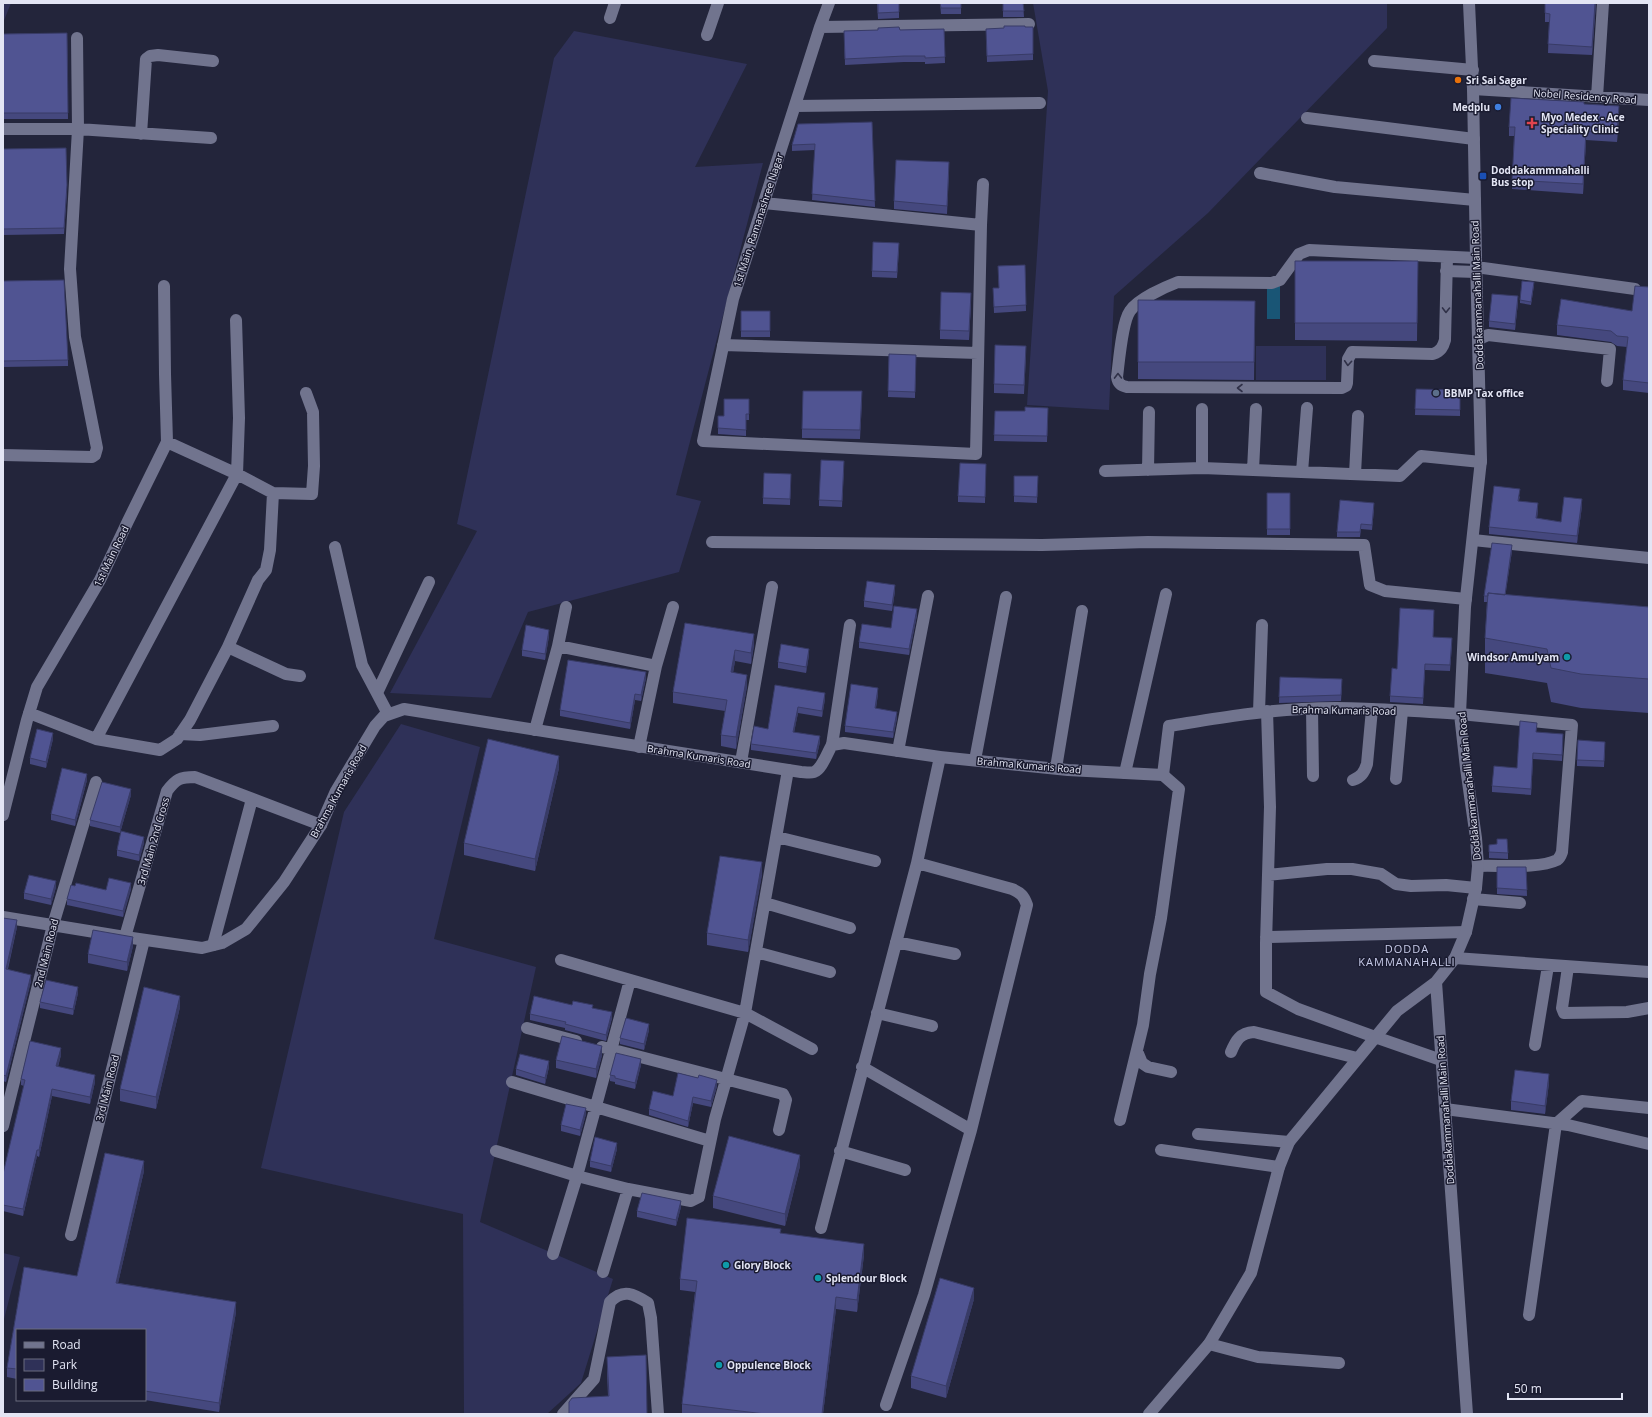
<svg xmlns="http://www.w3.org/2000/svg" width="1652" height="1417" viewBox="0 0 1652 1417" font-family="'Open Sans',sans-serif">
<rect width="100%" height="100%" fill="#23253b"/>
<path fill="#2f3158" d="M3 3H11L3 23Z
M1033 3H1387V28L1208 213 1114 296 1109 410 1027 405 1048 91Z
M574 31 747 64 695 167 763 163 676 495 701 501 679 572 528 612 491 698 390 693 477 531 457 524 554 58Z
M1256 346H1326V380H1256Z
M401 724 480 747 434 939 536 967 480 1222 613 1279 581 1383 547 1414H464L463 1214 261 1168 344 812Z
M3 1253 20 1257 3 1323Z"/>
<path fill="#195575" d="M1267 285H1280V319H1267Z"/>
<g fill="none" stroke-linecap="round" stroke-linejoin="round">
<path stroke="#71748e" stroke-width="12" d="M610 18 615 3
M820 27 1029 24
M707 35 718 3
M1374 61 1473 70
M1473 89 1649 100
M1597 97 1603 3
M795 106 1040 103
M1307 118 1474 139
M3 129H78L211 138
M141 134 146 59 150 56 158 55 213 61
M1260 173 1335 187 1475 200
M764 203 981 225 976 454 703 441 733 299 820 27 829 3
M981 225 983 184
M1447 257 1445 340C1443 347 1441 351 1433 354L1352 352 1348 359 1347 383 1346 386 1342 388 1127 387C1121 386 1118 384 1117 377 1119 362 1122 322 1130 311 1138 299 1165 287 1178 282L1272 283 1280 280 1299 254 1309 250 1476 258
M1476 267 1635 289
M1446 271 1476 272
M1479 339 1488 335 1610 349 1607 381
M723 345 978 353
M167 442 237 474 273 493 270 550 266 570 258 580 228 647
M3 455 92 457 95 455 97 448 75 337 70 269 78 129 77 38
M1202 468V409
M1148 470 1149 412
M1253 470 1256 409
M1105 471 1202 468 1400 476 1421 456 1481 462
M1302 472 1307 408
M1355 474 1358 416
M273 493 312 494 314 466 313 412 306 393
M1473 540 1649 558
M712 542 1042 545 1148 542 1364 545 1370 585 1385 591 1466 599
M335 547 362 665 388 714
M558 646 566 607
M377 693 429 582
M1312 709 1313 776
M1267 711 1270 807 1266 943V992L1298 1009 1375 1037
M1259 712 1262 625
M29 713 96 739 160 750 177 739 190 720 228 647 286 674 300 676
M1460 714 1572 725 1562 852C1561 855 1560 858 1557 860 1539 869 1499 865 1478 866
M535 730 558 646 656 666
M180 734 200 735 273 726
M96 739 237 474 239 418 236 320
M832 745 850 625
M639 747 656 666 673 607
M898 751 928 596
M975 760 1006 597
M741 762 772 587
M1056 768 1082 611
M1125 773 1166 594
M1396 779 1402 711
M1353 780C1361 777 1364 773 1367 764L1372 709
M3 815 27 720 37 687 100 580 128 521 167 442 165 374 164 286
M777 837 875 861
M917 863 1012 889C1021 893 1024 896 1027 905L971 1130
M1268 875 1327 869H1352L1381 874 1396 884 1411 886 1446 885 1476 888
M1473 899 1520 903
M765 903 850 928
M125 937 167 791C176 779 180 777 195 777L321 825
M1266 937 1466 932
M896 942 955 954
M213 945 252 799
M756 952 830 972
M1455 958 1649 972
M561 960 745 1013 812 1049
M1568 967 1562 1008 1564 1013 1627 1012 1649 1008
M630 980 577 1176 628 1189 691 1201 699 1197 700 1191 715 1119 745 1013 788 770
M877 1013 932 1026
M527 1028 576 1041
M1535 1045 1548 966
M602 1047 783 1094 786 1100 779 1130
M1137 1051 1142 1063 1148 1067 1171 1072
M1231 1052C1236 1040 1240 1033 1254 1032L1357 1058
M862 1067 971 1130 924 1295 886 1405
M512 1082 710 1141
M1445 1109 1568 1125 1649 1144
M1120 1120 1143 1025 1150 974 1161 918 1179 789 1163 775
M3 1126 53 925 96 782
M1198 1134 1289 1142
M1161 1150 1279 1167
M496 1151 577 1176 553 1254
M840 1151 905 1170
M821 1228 917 863 940 757
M71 1235 144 940
M603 1272 628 1189
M1529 1315 1556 1124 1582 1101 1649 1108
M1209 1344 1258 1357 1339 1363
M563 1414 594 1379 610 1302C623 1288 634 1294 648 1303L651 1318 658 1414"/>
<path stroke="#71748e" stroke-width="12" d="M3 917 125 937 202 948 222 943 246 929 284 882 321 825 336 791 375 726 384 716 404 709 801 772C804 772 810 773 814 772 822 769 827 753 832 745L844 743 940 757 1068 770 1163 775 1169 726C1213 719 1257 711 1302 709 1354 706 1408 711 1460 714
M1436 982 1467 1414
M1375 1037 1441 1060
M1149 1414 1209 1344 1251 1273 1279 1167 1289 1142 1397 1011 1436 982 1455 958 1466 932 1476 888 1478 866 1476 838 1466 768 1460 714 1465 607 1481 460 1476 258 1473 89 1469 3"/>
</g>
<path fill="#45487e" d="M877 3H899V18L878 19Z
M940 3H961V14H941Z
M1003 3H1023L1024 17H1003Z
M1545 3H1596L1592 55 1548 53 1549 22H1545Z
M1033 27V60L987 62 986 29Z
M944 29 945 63 925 64V62H904L845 65 844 31Z
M67 33 68 119H3V34Z
M1584 104 1619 115 1617 142 1586 140 1583 194 1512 189 1514 136H1509V127Z
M872 122 875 207 812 200 815 150 792 151V145Z
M3 149 67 191 64 234 3 235Z
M949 170 947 214 894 209V201Z
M899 249 897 278 872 277V271Z
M1295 261H1418L1417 341 1295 340Z
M1025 265 1026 311 994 313 993 288H999L998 266Z
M3 281 68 360V366L3 367Z
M1534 285 1531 305 1520 303V300Z
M1649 287V393L1623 390V380L1627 347 1617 346 1611 342 1557 335V325L1632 311Z
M1138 300 1255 301 1254 380 1138 379Z
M971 302 969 340 940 339V330Z
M1518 302 1515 330 1489 327V321Z
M770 311V337H741V331Z
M889 354 916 355 915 398 888 397Z
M1026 355 1024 394 994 393V384Z
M1416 389 1460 390V416L1415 415Z
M749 399V420H746V436L718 434V428L724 416Z
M862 400 860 439 802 438V429Z
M1048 408 1047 442 994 441 995 411H1025Z
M986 464 985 503 958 502V496Z
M844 467 842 507 819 506V500Z
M791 474 790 505 763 504V498Z
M1014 476H1038L1037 503 1014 502Z
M1267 493H1290V535H1267Z
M1520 496 1519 501 1538 510 1537 518 1561 522 1582 506 1577 543 1489 534V527Z
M1374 509 1372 530 1361 529 1360 537H1337V532Z
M1512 551 1505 595 1649 607V713L1581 708 1551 702 1547 683 1485 673V638L1487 602H1484V596Z
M895 591 892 611 864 607V601Z
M917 615 909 655 859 648V642L891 628Z
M1434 616 1433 637 1452 644 1450 671 1425 670 1423 704 1390 702V696L1397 669Z
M685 623 754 645 751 664 735 661 733 673 747 686 736 749 721 746V735L725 711 673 703V692Z
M549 636 545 660 522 656V650Z
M809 655 806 673 778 668V662Z
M1280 677 1342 685 1341 701 1279 703Z
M646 678 641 701 635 700 630 729 560 716V710Z
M775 685 825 699 822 717 798 713 794 732 820 742 816 759 751 750V744L768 729Z
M878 694 876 708 897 718 893 738 845 732V726Z
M1537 732 1563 740 1562 761 1533 759 1531 795 1492 792V786L1517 768Z
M53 739 46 768 30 764V758Z
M1605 748 1604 767 1577 766V760Z
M559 768 535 871 464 855V843Z
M87 780 75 826 51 820V814Z
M131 795 120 833 90 826V820Z
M144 843 139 861 117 856V850Z
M1497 844 1508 853V859L1489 858V845Z
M1497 867H1526L1527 896 1497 894Z
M762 874 748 952 707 945V933Z
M75 886 106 890 131 889 123 917 67 905V899Z
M56 887 51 905 24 899V893Z
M3 918 17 927 8 969 31 981 6 1082 3 1081Z
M133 946 127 971 88 963V954Z
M78 993 73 1015 40 1008V1002Z
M572 1005 593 1008 612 1018 606 1041 565 1030V1028L530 1020V1014Z
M180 1007 156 1109 120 1101V1089Z
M649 1030 644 1050 620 1044V1038Z
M61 1055 58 1067 95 1082 90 1104 52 1096 39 1157 37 1156 23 1216 3 1211V1174L24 1086 21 1085V1079Z
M602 1055 596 1078 556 1068V1060Z
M641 1065 635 1089 615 1084V1082L610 1081V1075Z
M549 1067 545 1084 516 1075V1069Z
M1549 1083 1545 1114 1511 1110V1101Z
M717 1086 711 1107 693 1103 688 1127 649 1115V1109L673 1096Z
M586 1114 580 1136 561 1131V1125Z
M617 1149 611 1172 590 1167V1161Z
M105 1153 144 1161V1171L118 1283 236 1302V1312L219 1412 145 1400V1330H17V1379L7 1377V1368L24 1267 77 1276Z
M800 1166 785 1226 713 1208V1196Z
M681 1207 676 1226 637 1217V1211Z
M781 1233 864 1255 857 1312 836 1309 823 1414H682V1404L695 1292 680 1290V1279Z
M974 1299 946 1398 911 1388V1376Z
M607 1357 647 1414H569V1402L608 1396 607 1374Z"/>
<path fill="#383b66" d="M1595 3H1596L1592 55V47Z
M1619 106V115L1617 142V133Z
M1586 131V140L1583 194V184Z
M971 293V302L969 340V331Z
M1518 296V302L1515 330V324Z
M1582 499V506L1577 543V536Z
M1538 503V510L1536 526V518Z
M1512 545V551L1504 605V599Z
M895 585V591L892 611V605Z
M917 609V615L909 655V649Z
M549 630V636L545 660V654Z
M754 634V645L751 664V653Z
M809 649V655L806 673V667Z
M735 650V661L731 684V672Z
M646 672V678L641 701V695Z
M747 675V686L736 749V737Z
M878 688V694L875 714V708Z
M825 693V699L822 717V711Z
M635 694V700L630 729V723Z
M798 707V713L793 738V732Z
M897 712V718L893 738V732Z
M53 733V739L46 768V762Z
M820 736V742L816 759V753Z
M1533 753V759L1531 795V789Z
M559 756V768L535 871V859Z
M87 774V780L75 826V820Z
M131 789V795L120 833V827Z
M144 837V843L139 861V855Z
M762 862V874L748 952V940Z
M56 881V887L51 905V899Z
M131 883V889L123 917V911Z
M17 920V927L6 975V969Z
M133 937V946L127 971V962Z
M31 975V981L6 1082V1076Z
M78 987V993L73 1015V1009Z
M180 996V1007L156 1109V1097Z
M612 1012V1018L606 1041V1035Z
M649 1024V1030L644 1050V1044Z
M602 1046V1055L596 1078V1069Z
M61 1048V1055L56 1073V1066Z
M641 1059V1065L635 1089V1083Z
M549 1061V1067L545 1084V1078Z
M1549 1074V1083L1545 1114V1106Z
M95 1075V1082L90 1104V1097Z
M717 1080V1086L711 1107V1101Z
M52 1089V1096L39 1157V1150Z
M693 1097V1103L688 1127V1121Z
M586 1108V1114L580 1136V1130Z
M617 1143V1149L611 1172V1166Z
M37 1150V1156L23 1216V1209Z
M800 1155V1166L785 1226V1214Z
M144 1161V1171L116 1292V1283Z
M681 1201V1207L676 1226V1220Z
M864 1244V1255L857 1312V1300Z
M974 1288V1299L946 1398V1386Z
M836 1297V1309L823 1414H822Z
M236 1302V1312L219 1412V1403Z"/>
<path fill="#505492" stroke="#383b66" d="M878 3H899V12L878 13Z
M940 3H961V8H941Z
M1003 3H1023L1024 11H1003Z
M1545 3H1595L1592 47 1548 44 1550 14 1545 13Z
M1004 26H1025V27H1033V54L987 56 986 29 1004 28Z
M899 27 900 30 944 29 945 57 925 58V56H904L845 59 844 31 878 30V28Z
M67 33 68 113H3V34Z
M1511 98 1584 102V104L1619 106 1617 133 1586 131 1583 184 1512 180 1515 127H1509Z
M872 122 875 201 812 194 815 144 792 145 798 124Z
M66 148 67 185 64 228 3 229V149Z
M896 160 949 162 947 206 894 201Z
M873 242 899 243 897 272 872 271Z
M1295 261H1418L1417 323H1295Z
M1025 265 1026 305 994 307 993 288H999L998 266Z
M64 280 68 360 3 361V281Z
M1522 281 1534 282 1531 302 1520 300Z
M1635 286 1649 287V383L1623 380 1628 337 1617 336 1611 331 1557 325 1561 299 1632 311Z
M941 292 971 293 969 331 940 330Z
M1492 294 1518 296 1515 324 1489 321Z
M1138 300 1255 301 1254 362H1138Z
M741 311H770V331H741Z
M995 345 1026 346 1024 385 994 384Z
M889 354 916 355 915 392 888 391Z
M1416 389 1460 390V410L1415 409Z
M803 391H862L860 430 802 429Z
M724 399H749V414H746V430L718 428V416H724Z
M1025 407 1048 408 1047 436 994 435 995 411H1025Z
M821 460 844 461 842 501 819 500Z
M960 463 986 464 985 497 958 496Z
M764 473 791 474 790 499 763 498Z
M1014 476H1038L1037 497 1014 496Z
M1494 486 1520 489 1518 501 1538 503 1536 518 1561 522 1564 497 1582 499 1577 536 1489 527Z
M1267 493H1290V529H1267Z
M1340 500 1374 503 1372 525 1361 524 1360 532H1337Z
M1492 543 1512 545 1505 595 1488 593V596H1484Z
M867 581 895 585 892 605 864 601Z
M1488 593 1649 607V679L1581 674 1551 668 1547 649 1485 638Z
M894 606 917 609 909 649 859 642 862 624 891 628Z
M1400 608 1434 610 1433 637 1452 638 1450 665 1425 664 1423 698 1390 696 1392 668 1397 669Z
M685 623 754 634 751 653 735 650 731 672 747 675 736 737 721 735 727 700 673 692Z
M526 625 549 630 545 654 522 650Z
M781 644 809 649 806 667 778 662Z
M568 660 646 672 641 695 635 694 630 723 560 710Z
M1280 677 1342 679 1341 695 1279 697Z
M851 684 878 688 875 708 897 712 893 732 845 726Z
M775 685 825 693 822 711 798 707 793 732 820 736 816 753 751 744 754 726 768 729Z
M1520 721 1537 723 1536 732 1563 734 1562 755 1533 753 1531 789 1492 786 1494 766 1517 768Z
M37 729 53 733 46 762 30 758Z
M488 739 559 756 535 859 464 843Z
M1578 740 1605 742 1604 761 1577 760Z
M62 768 87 774 75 820 51 814Z
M102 782 131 789 120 827 90 820Z
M121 831 144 837 139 855 117 850Z
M1497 839H1507L1508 853 1489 852V845L1497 844Z
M720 856 762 862 748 940 707 933Z
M1497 867H1526L1527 890 1497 888Z
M29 875 56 881 51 899 24 893Z
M109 878 131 883 123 911 67 899 71 885 75 886 76 883 106 890Z
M3 918 17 920 6 969 31 975 6 1076 3 1075Z
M93 930 133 937 127 962 88 954Z
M46 980 78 987 73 1009 40 1002Z
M144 987 180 996 156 1097 120 1089Z
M534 996 572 1005 573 1001 593 1005 592 1008 612 1012 606 1035 565 1024 566 1022 530 1014Z
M626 1018 649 1024 644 1044 620 1038Z
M562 1036 602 1046 596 1069 556 1060Z
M30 1041 61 1048 56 1066 95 1075 90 1097 52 1089 39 1150H37L23 1209 3 1205V1174L25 1080 21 1079Z
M616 1053 641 1059 635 1083 615 1078V1076L610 1075Z
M520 1054 549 1061 545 1078 516 1069Z
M1515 1070 1549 1074 1545 1106 1511 1101Z
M678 1073 698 1078 699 1075 717 1080 711 1101 693 1097 688 1121 649 1109 653 1091 673 1096Z
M566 1104 586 1108 580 1130 561 1125Z
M729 1136 800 1155 785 1214 713 1196Z
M595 1137 617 1143 611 1166 590 1161Z
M105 1153 144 1161 116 1283 236 1302 219 1403 145 1391V1330H17V1369L7 1368 24 1267 77 1276Z
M642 1193 681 1201 676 1220 637 1211Z
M687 1218 781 1229 780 1233 864 1244 857 1300 836 1297 822 1414H765L682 1404 697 1281 680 1279Z
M940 1278 974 1288 946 1386 911 1376Z
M646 1355 647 1414H569V1402L572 1398 609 1396 607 1357Z"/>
<defs><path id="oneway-chevron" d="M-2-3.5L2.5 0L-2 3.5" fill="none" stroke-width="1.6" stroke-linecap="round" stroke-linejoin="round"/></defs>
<g stroke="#303148">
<use href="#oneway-chevron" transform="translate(1446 310) rotate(91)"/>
<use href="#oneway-chevron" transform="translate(1348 363) rotate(94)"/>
<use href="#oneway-chevron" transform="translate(1118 376) rotate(-91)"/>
<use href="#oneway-chevron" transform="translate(1240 388) rotate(-180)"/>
</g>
<circle fill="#e8710a" stroke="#1a1b30" stroke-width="1.5" cx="1458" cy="80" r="4"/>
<circle fill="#3f7fe0" stroke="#1a1b30" stroke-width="1.5" cx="1498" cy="107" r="4"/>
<path fill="#e0444e" stroke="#1a1b30" stroke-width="1.5" d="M1530 117h4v4h4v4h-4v4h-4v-4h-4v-4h4z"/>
<rect fill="#1a4fb4" stroke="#1a1b30" stroke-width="1.5" x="1479" y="172" width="8" height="8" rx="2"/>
<circle fill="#5c6f8a" stroke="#1a1b30" stroke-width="1.5" cx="1436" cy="393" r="4"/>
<g fill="#0f9aa8" stroke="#1a1b30" stroke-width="1.5">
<circle cx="1567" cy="657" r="4"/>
<circle cx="726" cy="1265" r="4"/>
<circle cx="818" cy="1278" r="4"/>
<circle cx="719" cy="1365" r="4"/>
</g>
<g text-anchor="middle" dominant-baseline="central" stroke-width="3" stroke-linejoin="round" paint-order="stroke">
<g font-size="10" font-weight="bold" fill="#e3e5f4" stroke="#1a1b30" text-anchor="start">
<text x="1466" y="80">Sri Sai Sagar</text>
<text x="1490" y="107" text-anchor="end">Medplu</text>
<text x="1541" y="117">Myo Medex - Ace<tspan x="1541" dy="12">Speciality Clinic</tspan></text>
<text x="1491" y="170">Doddakammnahalli<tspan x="1491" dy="12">Bus stop</tspan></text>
<text x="1444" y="393">BBMP Tax office</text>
<text x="1559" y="657" text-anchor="end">Windsor Amulyam</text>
<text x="734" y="1265">Glory Block</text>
<text x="826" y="1278">Splendour Block</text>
<text x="727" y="1365">Oppulence Block</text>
</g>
<g font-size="10" fill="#e3e5f4" stroke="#1a1b30">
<text transform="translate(1585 96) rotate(4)">Nobel Residency Road</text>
<text transform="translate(758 220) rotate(-72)">1st Main, Ramanashree Nagar</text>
<text transform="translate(1477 295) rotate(-92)">Doddakammanahalli Main Road</text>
<text transform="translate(111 556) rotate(-64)">1st Main Road</text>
<text transform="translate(1344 710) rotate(1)">Brahma Kumaris Road</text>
<text transform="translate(699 756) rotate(9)">Brahma Kumaris Road</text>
<text transform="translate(1029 765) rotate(5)">Brahma Kumaris Road</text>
<text transform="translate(1469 786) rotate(-96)">Doddakammanahalli Main Road</text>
<text transform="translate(338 791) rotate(-61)">Brahma Kumaris Road</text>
<text transform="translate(153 841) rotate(-74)">3rd Main 2nd Cross</text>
<text transform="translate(46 953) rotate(-76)">2nd Main Road</text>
<text transform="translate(107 1088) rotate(-76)">3rd Main Road</text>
<text transform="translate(1445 1110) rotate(-94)">Doddakammanahalli Main Road</text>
</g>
<g font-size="11" letter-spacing="1" fill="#c7cbe8" stroke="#1a1b30">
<text x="1407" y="948">DODDA<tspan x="1407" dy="13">KAMMANAHALLI</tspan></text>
</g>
</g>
<rect width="1652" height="1417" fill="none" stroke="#e3e5f4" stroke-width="8"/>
<rect x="16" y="1329" width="130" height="72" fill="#1a1b30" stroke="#6a6c7e"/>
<rect x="24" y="1342" width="20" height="6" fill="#71748e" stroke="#6a6c7e"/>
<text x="52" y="1349" font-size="12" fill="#e3e5f4">Road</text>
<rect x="24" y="1359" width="20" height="12" fill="#2f3158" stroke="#6a6c7e"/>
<text x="52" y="1369" font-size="12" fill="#e3e5f4">Park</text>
<rect x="24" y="1379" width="20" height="12" fill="#505492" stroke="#6a6c7e"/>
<text x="52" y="1389" font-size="12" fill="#e3e5f4">Building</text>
<path d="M1508 1393v6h114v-6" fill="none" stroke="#e3e5f4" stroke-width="2"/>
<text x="1514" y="1393" font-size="12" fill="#e3e5f4" stroke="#1a1b30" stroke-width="3" paint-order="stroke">50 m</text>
</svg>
